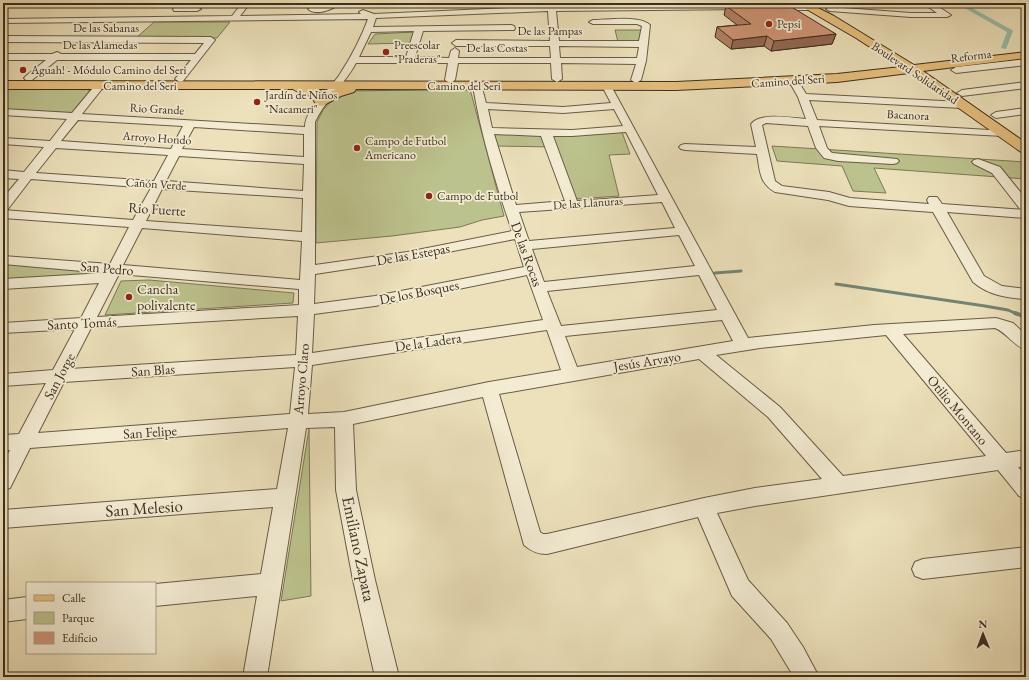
<svg xmlns="http://www.w3.org/2000/svg" width="1029" height="680" viewBox="0 0 1029 680" font-family="'EB Garamond',serif">
<rect width="100%" height="100%" fill="#ece1bb"/>
<filter id="stains"><feTurbulence type="fractalNoise" baseFrequency=".005" numOctaves="4"/><feColorMatrix values="0 0 0 0 .2 0 0 0 0 .09 0 0 0 0 .02 0 0 0 .5 -.17"/></filter>
<radialGradient id="worn" r=".72"><stop offset=".6" stop-color="#630" stop-opacity="0"/><stop offset="1" stop-color="#630" stop-opacity=".3"/></radialGradient>
<path fill="#bcc28d" stroke="#7c7856" d="M154 22H230L217 38H136Z
M615 30H642L640 42H618Z
M414 32 411 43 368 44 375 34Z
M3 88 86 89 90 91 72 113 3 109Z
M470 89 504 216 482 220 460 227 392 236 316 243 317 122 323 110 334 98 354 91Z
M622 132 630 154 609 155 619 196 576 199 554 147 495 146 491 133Z
M772 146 1026 162V179L874 168 886 193 853 191 842 166 777 161Z
M3 264 82 271 83 273 81 275 3 280Z
M149 280 294 293 293 303 105 315 121 281Z
M309 429 311 596 281 601Z"/>
<g fill="none" stroke-linecap="round" stroke-linejoin="round">
<path stroke="#748474" stroke-width="3" d="M715 273 741 271
M836 284 985 306 1008 310 1017 314"/>
<path stroke="#748474" stroke-width="4" d="M1015 313 1026 317"/>
<path fill="#99bead" fill-rule="evenodd" d="M956 3H963L1012 30 1013 31 1006 49 1001 48 1007 32Z"/>
<defs>
<path id="minor" d="M179 3H187L184 7H197L201 9 197 11H174L173 9Z
M242 3H250L240 16 361 14 359 12 363 10 374 14 552 6 751 5 752 7 748 9 556 11 559 41H639L642 26 637 24H593L589 22 593 20C607 20 640 15 650 25L646 61 641 80 636 83 631 80 636 64 561 63 562 79 557 82 552 79 551 63H458L455 80 450 83 445 80 448 63H356C345 84 325 100 315 122V265L407 252 512 231C496 184 481 135 473 86L478 83 481 84 486 103 563 107 611 103 602 86 604 84H610L748 338 874 325 996 318 1013 323 1026 335V350C1014 346 1007 333 995 328L903 334 1006 453 1026 450V466L1018 467 1026 476V499L1019 496 998 470 755 506 717 513 748 580 787 623 803 647 819 677H794L771 639 732 596 698 517 547 554C537 554 531 551 524 545L483 397 353 424 356 490 375 580 399 677H375L353 580 336 490 335 427 306 428 267 677H243L257 596 155 606V584L261 574 273 507 3 528V510L277 489 288 428 30 448 10 488 3 490V463L10 450 3 451V435L19 434 46 383 3 386V374L53 370 75 329 3 333V323L81 318 99 283 3 289V279L105 273 3 264V256L110 264 129 227 3 218V210L133 220 151 188 31 179 8 209 3 210V198L19 179 3 178V170L24 172 44 147 3 144V138L50 141 67 119 3 115V109L72 113 97 83 100 82 105 85 82 114 305 127C305 108 330 90 340 74 351 57 361 38 368 19L3 23V19L232 16ZM548 11 550 41 456 40 452 43 456 46H550L551 58H458L459 51 455 48 451 51 449 58 415 57 423 31 514 30 515 28 514 26 511 25 373 27 376 18ZM414 31 406 57H359L371 32ZM559 46 639 47 637 58H560ZM488 109 563 113 614 109 623 126 572 130 492 128ZM78 120 183 126 171 149 61 141ZM194 127 304 134V157L182 149ZM626 132 658 195 577 201 553 136H572ZM494 134 541 136 565 201 516 205ZM56 148 168 155 154 181 36 173ZM179 156 304 164 303 191 166 181ZM162 189 303 198 302 232 146 221ZM662 202 675 228 529 241 519 212ZM142 228 302 241 300 280 123 265ZM679 235 695 266 544 282 532 249ZM515 239 524 267 375 296 314 304 315 274 407 260ZM119 274 299 289V305L97 317ZM527 275 543 320 312 353 314 314 375 306ZM699 275 717 310 561 326 547 291ZM298 316 296 355 70 369 91 328ZM722 320 733 341 577 367 565 336ZM547 330 561 370 489 382 344 412 308 414 312 365ZM886 335 986 456 843 476 780 407 716 355 760 348ZM699 359 768 417 822 479 755 488 704 498 547 534H543L540 532 499 394ZM295 367 290 414 38 433 64 382Z
M331 3H340C333 10 316 16 308 9 315 4 325 9 331 3Z
M923 3H933L951 15 947 17H911L830 11 826 9 830 7 911 13H937Z
M770 6H811L815 8 811 10H773L769 8Z
M3 36 211 37 215 40 183 81 180 82 175 79 191 60H57L32 80H26L24 78 26 76 46 60H3V54H52L57 52 61 54H195L204 43 3 42Z
M1026 59V65L956 73 951 70 956 67Z
M794 78 797 79 806 94 962 102 967 105 962 108 809 100 817 120 1007 131 1008 133 1007 135 1003 136 819 126 827 148 832 153 897 159 899 161 897 163 893 164 838 161 824 158 816 148 808 126 766 123 762 125 775 181 782 186 829 192 850 198 929 204 927 200 929 197H937L942 204 1026 210V218L947 212 984 276 1002 286 1026 289V299C1007 298 988 295 973 282L933 212 849 206 828 200 775 192C759 183 760 170 757 154L685 150 681 149 679 147 681 145 685 144 756 147 751 124C760 112 792 118 806 119L798 97 789 81Z
M1026 82V88L962 96 957 93 962 90Z
M1026 108V114L996 118 991 115 996 112Z
M978 159 1000 167 1026 199V210L1020 209 992 173 974 164 972 162 974 160Z
M1026 547V567L923 579 915 576 912 569 915 562 923 559Z
M27 597V619L3 622V600Z"/>
<path id="major" d="M796 3H808L834 16 914 65 1026 52V58L923 71 1026 143V153L1021 152 909 73 837 82 676 90 356 89 354 92 341 96 322 106 317 105C305 87 305 98 293 89H3V81L676 82 837 74 901 67 856 38ZM318 89H336L325 95Z"/>
</defs>
<use href="#minor" stroke="#695b45" stroke-width="2"/>
<use href="#major" stroke="#3d2e1e" stroke-width="2"/>
<use href="#minor" fill="#f3ecd3" fill-rule="evenodd"/>
<use href="#major" fill="#e6c07e" fill-rule="evenodd"/>
</g>
<path fill="#b28065" stroke="#3d2e1e" d="M726 6 836 34 832 44 771 51 764 46 731 49 715 37 717 27 737 25 724 15Z"/>
<path fill="#916853" stroke="#3d2e1e" d="M836 34 832 44 771 51 774 41Z
M767 36 764 46 731 49 733 40Z"/>
<path fill="#cf9576" stroke="#3d2e1e" d="M760 3H785L836 34 774 41 767 36 733 40 717 27 751 24 726 6Z"/>
<g fill="#8f2418" stroke="#f3ecd3" stroke-width="1.5">
<circle cx="769" cy="24" r="4"/>
<circle cx="386" cy="52" r="4"/>
<circle cx="23" cy="70" r="4"/>
<circle cx="257" cy="102" r="4"/>
<circle cx="357" cy="148" r="4"/>
<circle cx="429" cy="196" r="4"/>
<circle cx="129" cy="297" r="4"/>
</g>
<g text-anchor="middle" dominant-baseline="central" stroke-width="3.5" stroke-linejoin="round" paint-order="stroke">
<g font-size="12" fill="#3d2e1e" stroke="#f3ecd3" text-anchor="start">
<text x="777" y="24">Pepsi</text>
<text x="394" y="45">Preescolar<tspan x="394" dy="14">"Praderas"</tspan></text>
<text x="31" y="70">Aguah! - Módulo Camino del Seri</text>
<text x="265" y="95">Jardín de Niños<tspan x="265" dy="14">"Nacameri"</tspan></text>
<text x="365" y="141">Campo de Futbol<tspan x="365" dy="14">Americano</tspan></text>
<text x="437" y="196">Campo de Futbol</text>
</g>
<g font-size="12" fill="#3d2e1e" stroke="#f3ecd3">
<text x="106" y="28">De las Sabanas</text>
<text x="550" y="31">De las Pampas</text>
<text x="100" y="45">De las Alamedas</text>
<text x="497" y="48">De las Costas</text>
<text transform="translate(971 56) rotate(-7)">Reforma</text>
<text transform="translate(915 73) rotate(34)">Boulevard Solidaridad</text>
<text transform="translate(788 81) rotate(-4)">Camino del Seri</text>
<text x="140" y="86">Camino del Seri</text>
<text x="464" y="86">Camino del Seri</text>
<text transform="translate(157 109) rotate(3)">Rio Grande</text>
<text transform="translate(908 115) rotate(3)">Bacanora</text>
<text transform="translate(157 138) rotate(4)">Arroyo Hondo</text>
<text transform="translate(156 184) rotate(4)">Cañón Verde</text>
<text transform="translate(588 203) rotate(-4)">De las Llanuras</text>
</g>
<g font-size="14" fill="#3d2e1e" stroke="#f3ecd3">
<text transform="translate(157 209) rotate(4)">Rio Fuerte</text>
<text transform="translate(413 254) rotate(-10)">De las Estepas</text>
<text transform="translate(527 254) rotate(70)">De las Rocas</text>
<text transform="translate(107 268) rotate(5)">San Pedro</text>
<text transform="translate(419 292) rotate(-11)">De los Bosques</text>
<text transform="translate(82 323) rotate(-3)">Santo Tomás</text>
<text transform="translate(428 342) rotate(-8)">De la Ladera</text>
<text transform="translate(647 361) rotate(-9)">Jesús Arvayo</text>
<text transform="translate(153 370) rotate(-4)">San Blas</text>
<text transform="translate(59 376) rotate(-62)">San Jorge</text>
<text transform="translate(301 379) rotate(-85)">Arroyo Claro</text>
<text transform="translate(958 410) rotate(50)">Otilio Montano</text>
<text transform="translate(150 432) rotate(-4)">San Felipe</text>
</g>
<g font-size="14" fill="#3d2e1e" stroke="#f3ecd3" text-anchor="start">
<text x="137" y="289">Cancha<tspan x="137" dy="16">polivalente</tspan></text>
</g>
<g font-size="17" fill="#3d2e1e" stroke="#f3ecd3">
<text transform="translate(144 508) rotate(-4)">San Melesio</text>
<text transform="translate(359 549) rotate(78)">Emiliano Zapata</text>
</g>
</g>
<rect width="1029" height="680" fill="none" stroke="#ece1bb" stroke-width="16"/>
<rect x="4" y="4" width="1021" height="672" fill="none" stroke="#3d2e1e" stroke-width="2"/>
<rect x="8" y="8" width="1013" height="664" fill="none" stroke="#3d2e1e"/>
<rect x="26" y="582" width="130" height="72" fill="#f3ecd3" stroke="#aaa08b"/>
<rect x="34" y="595" width="20" height="6" fill="#e6c07e" stroke="#aaa08b"/>
<text x="62" y="602" font-size="12" fill="#3d2e1e">Calle</text>
<rect x="34" y="612" width="20" height="12" fill="#bcc28d" stroke="#aaa08b"/>
<text x="62" y="622" font-size="12" fill="#3d2e1e">Parque</text>
<rect x="34" y="632" width="20" height="12" fill="#cf9576" stroke="#aaa08b"/>
<text x="62" y="642" font-size="12" fill="#3d2e1e">Edificio</text>
<g transform="translate(983 634) rotate(359)" stroke="#f3ecd3" stroke-width="3" paint-order="stroke">
<path d="M0-3L7 15L0 10L-7 15Z" fill="#3d2e1e"/>
<text y="-6" font-size="11" font-weight="bold" text-anchor="middle" fill="#3d2e1e">N</text>
</g>
<rect width="100%" height="100%" filter="url(#stains)"/>
<rect width="100%" height="100%" fill="url(#worn)"/>
</svg>
